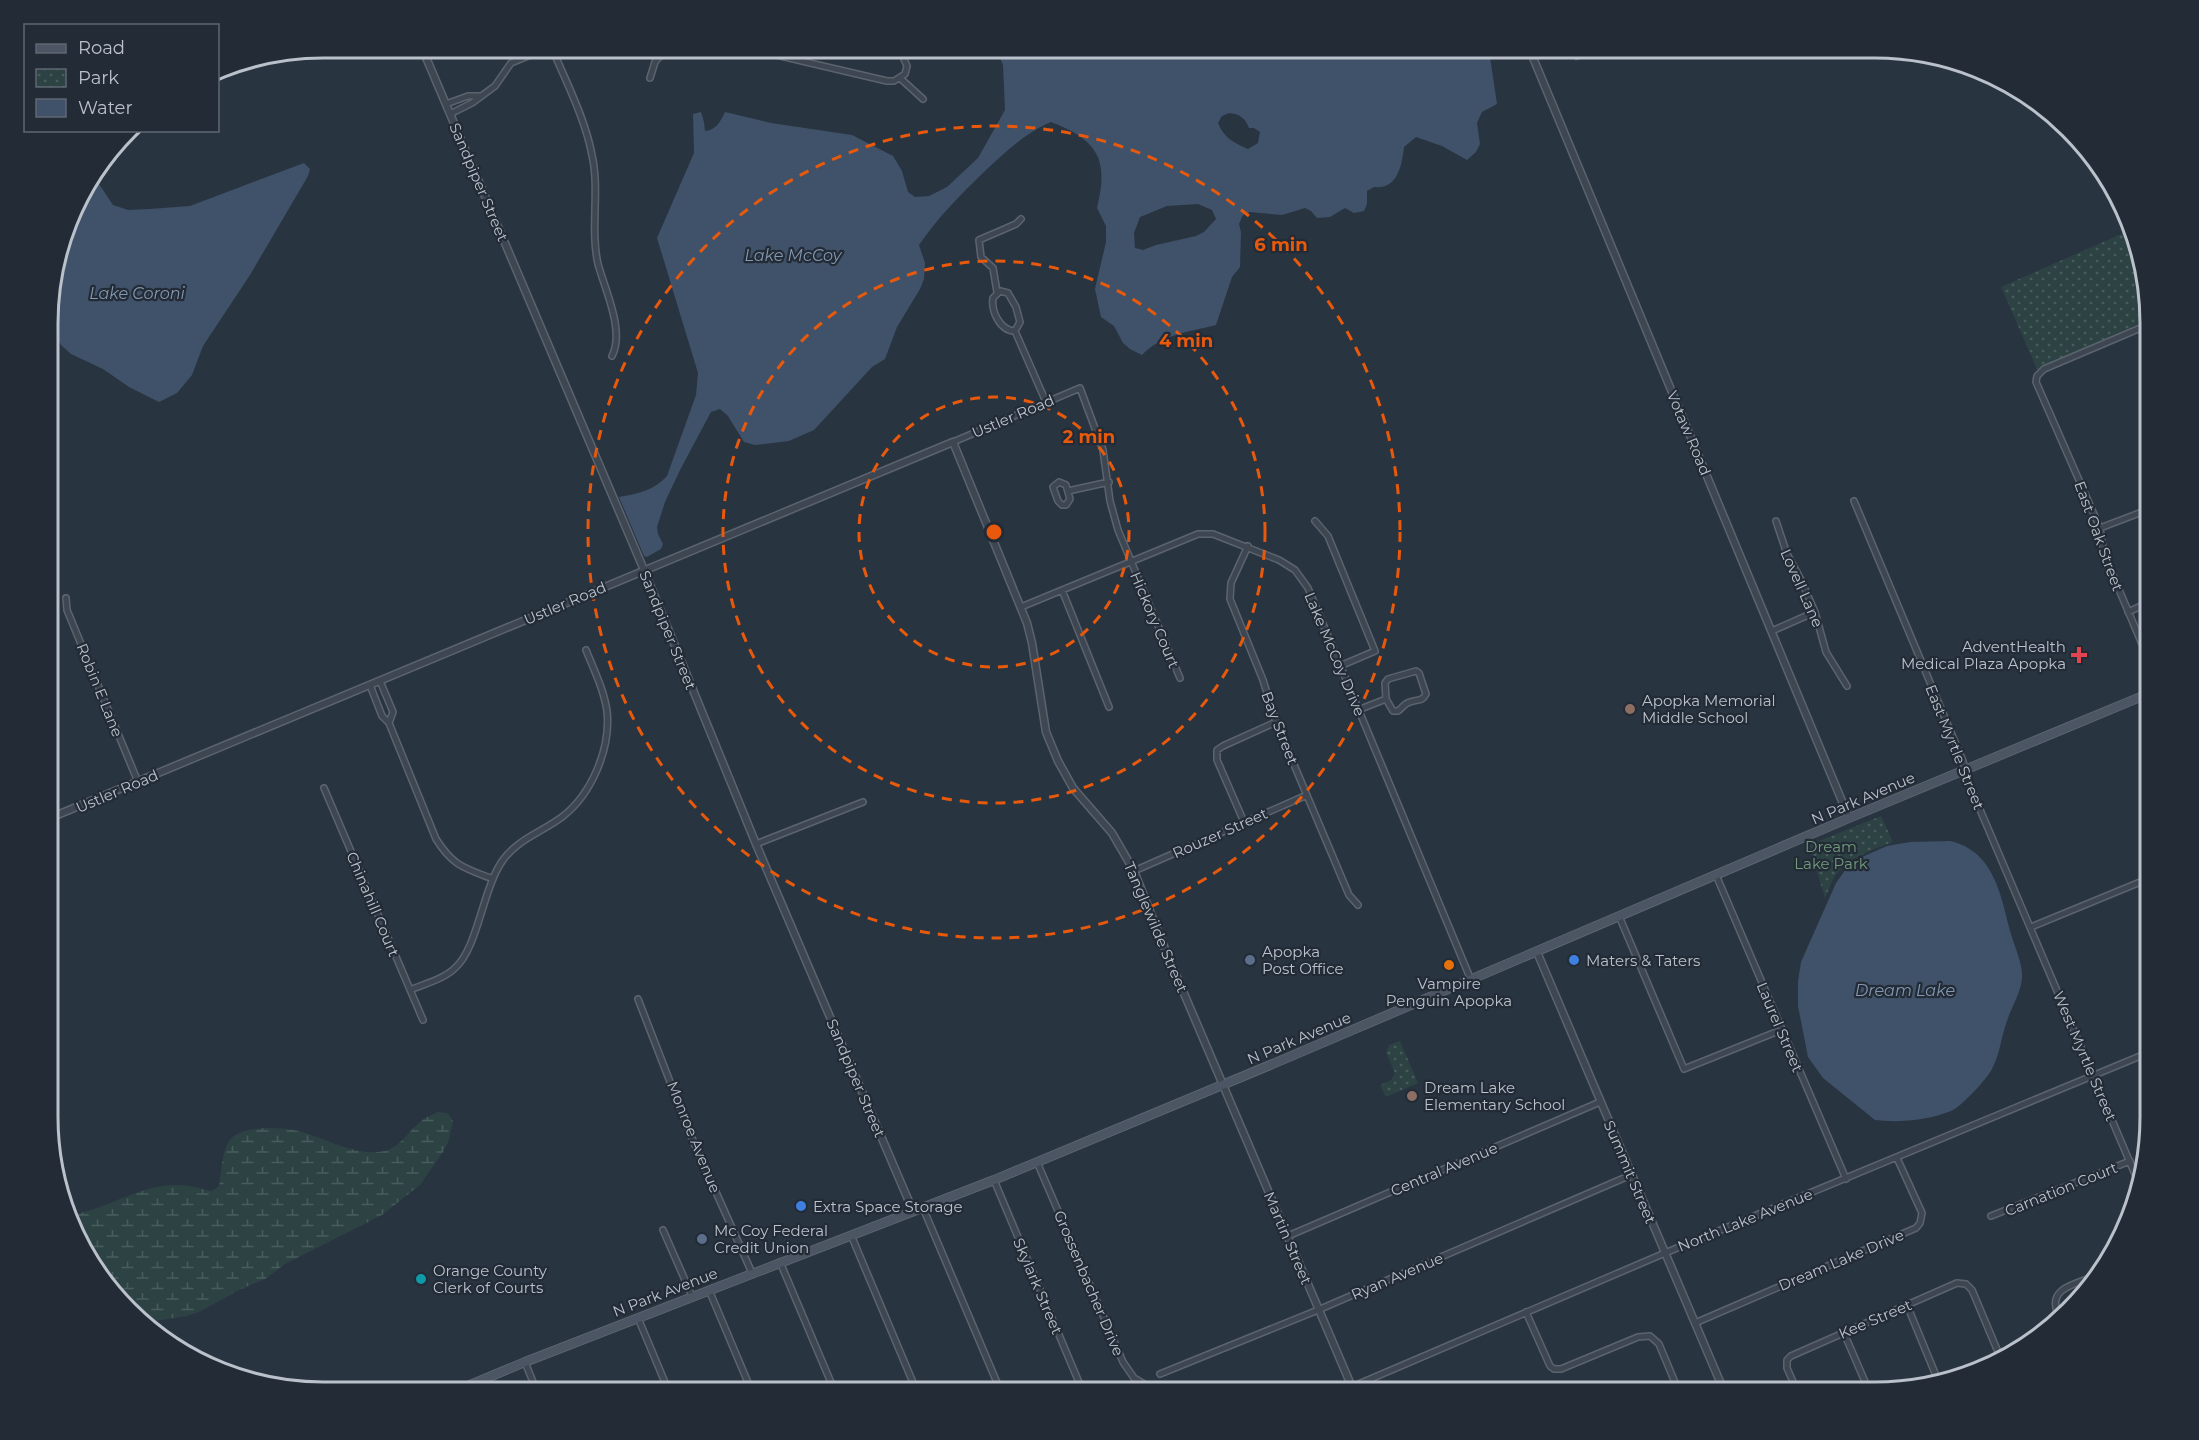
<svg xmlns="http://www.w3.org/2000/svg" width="2199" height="1440" viewBox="0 0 2199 1440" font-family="Montserrat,sans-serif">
<defs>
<pattern id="wetland-marsh" width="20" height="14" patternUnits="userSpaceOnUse" patternTransform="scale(1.5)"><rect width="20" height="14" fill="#2c4243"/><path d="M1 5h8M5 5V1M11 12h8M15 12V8" fill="none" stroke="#485c5d"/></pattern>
<pattern id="park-dots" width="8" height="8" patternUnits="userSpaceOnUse" patternTransform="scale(1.5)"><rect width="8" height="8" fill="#2c4243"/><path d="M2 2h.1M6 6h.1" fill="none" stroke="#485c5d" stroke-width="1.8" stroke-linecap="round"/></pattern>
</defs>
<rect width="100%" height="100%" fill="#293441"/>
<path fill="url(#wetland-marsh)" d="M438 1112 448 1113 453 1121 449 1140 443 1152 420 1185 382 1215 285 1264 265 1279 239 1290 199 1312 187 1316 148 1322 85 1255 71 1215C108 1209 140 1184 179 1185 190 1185 201 1189 211 1191L219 1186C222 1171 221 1154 229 1141 239 1125 276 1127 294 1130 322 1136 349 1154 378 1152 400 1151 409 1129 425 1118 429 1116 434 1114 438 1112Z"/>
<path fill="url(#park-dots)" d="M2128 231 2150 305V319L2037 369 2001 287Z
M1881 816 1893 842C1874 849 1852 857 1838 872 1832 879 1829 890 1825 898L1809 845Z
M1400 1041 1418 1083 1386 1097 1380 1085 1391 1080 1395 1073 1386 1053 1389 1045Z"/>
<path fill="#405269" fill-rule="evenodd" d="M996 48H1481L1490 57 1497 104 1482 112 1477 123 1480 144 1476 152 1467 160 1442 146 1416 137 1404 147C1402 166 1397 190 1374 187L1367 191V204L1364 211 1354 213 1345 208 1330 217 1317 218 1311 211 1305 208 1282 215 1250 212 1243 215 1239 224 1241 232 1240 267 1232 277 1216 325C1189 332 1162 334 1142 355L1130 349 1123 343 1114 326 1101 317 1095 289 1106 242V226L1097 208C1109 159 1098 140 1051 122 1024 134 1009 149 987 169 962 193 939 216 919 245L925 263 924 279 920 289 897 327 885 359 872 367 814 430 789 441 755 445 744 442 728 416 720 409 711 412 680 470 665 502 657 527 658 534 663 544 661 549 647 557 644 556 619 497C637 494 655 490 667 476L696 395 698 373 657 238 694 153 693 114 701 112 704 122 705 131C715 131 721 121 725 112L771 123 852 135 893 156 902 171 908 192 915 197 929 196 947 187 978 158 1005 110 1003 65ZM1229 113C1240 114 1245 118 1249 128H1254L1260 132 1258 143 1248 149C1234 143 1224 138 1218 123L1222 116ZM1198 204 1212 210 1216 219 1204 232 1196 236 1156 245 1143 250 1135 248 1134 233 1140 217 1167 206Z
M304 163 310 169 308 176 250 275 203 346 192 375 177 393 159 402 129 387 103 369 71 354 61 345 55 334 50 314V288L77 201 95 178 113 205 128 210 150 209 190 206Z
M1950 841C1995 851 2001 897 2011 934 2015 948 2023 964 2022 978 2021 993 2011 1008 2007 1021 2001 1037 2000 1054 1992 1069 1987 1079 1961 1107 1951 1111 1929 1120 1899 1123 1875 1120L1823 1078 1808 1057 1798 1006V981L1801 962 1836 883 1846 869 1862 857 1887 846 1910 842Z"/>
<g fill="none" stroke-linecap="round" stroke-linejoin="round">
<defs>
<path id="minor" d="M552 48C566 82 585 118 592 155 600 191 590 228 598 264 605 290 625 331 612 356
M746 48 887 81H894L905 74 907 66 899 48
M1574 48 1577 56
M650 78 655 62 667 48
M900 78 923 99
M446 104 468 96H480
M450 114 472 103 495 86 511 63 547 48
M997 292 993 268 981 257 979 240 1016 224 1021 219
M2150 324 2044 369 2037 376 2036 382 2100 528 2104 554 2150 663
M1015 331 1020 322 1016 307 1008 293 1000 291 993 298C991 311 1000 331 1015 331L1046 402
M953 442 1080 388 1103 450 1110 501 1118 530 1180 678
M1059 482 1066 485 1070 499 1066 505H1062L1058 501 1053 487Z
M1068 491 1109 482
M1854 501 1963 761 1967 779 2140 1186
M1315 521 1328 536 1375 651 1340 666
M1776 521 1787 554 1801 580 1815 612 1826 652 1847 686
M2100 528 2150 509
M1248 546 1231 583 1230 599 1263 680 1276 722 1349 895 1358 905
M1062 590 1109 707
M66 598 67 610 138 782
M1021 607 1198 534H1213L1279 560 1295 570 1308 588 1471 980
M2128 612 2150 602
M1772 631 1815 612
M1416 671 1419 673 1426 694C1422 702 1418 699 1410 702 1405 703 1402 708 1398 711H1393L1386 699 1385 683 1388 679Z
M380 681 393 712 389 723
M370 685 382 716 389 723 436 839C453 866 464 868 493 879
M1358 710 1386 699
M324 788 423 1020
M1244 822 1217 760V750L1223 746 1276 722
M756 844 863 802
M1134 871 1307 795
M1716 875 1846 1179
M1619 916 1684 1069 1781 1030
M2031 927 2150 878
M410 990C424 984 444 979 455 968 478 948 483 887 503 860 518 839 542 832 562 817 592 794 611 748 607 711 604 690 594 670 586 650
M638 999 691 1136 752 1273
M1037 1162 1123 1362 1134 1378 1157 1392
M994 1180 1083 1392
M923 1208 1001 1392
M1991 1216 2130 1161
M663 1230 692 1296
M851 1235 917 1392
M1288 1236 1600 1102
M780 1262 835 1392
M709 1290 752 1392
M1907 1305 1937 1378
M1526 1312 1550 1366 1554 1369H1561L1638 1337 1650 1336 1659 1344 1679 1392
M2058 1314C2046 1287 2079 1283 2099 1275
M638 1318 669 1392
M1695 1323 1916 1228 1920 1223 1922 1213 1897 1158
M1844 1333 1869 1391
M525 1362 537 1392
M1160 1374 1318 1310 1631 1175
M1797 1391 1787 1368V1360L1791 1356 1957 1283 1966 1284 1972 1290 2001 1359
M1340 1392 1665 1253 2150 1052"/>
<path id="tertiary" d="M422 48 644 570 756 844 913 1211
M1529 48 1849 818
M50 818 953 442 1027 623 1032 643 1046 732 1058 761 1073 788 1112 833 1134 871 1165 949 1354 1392
M1537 952 1724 1391"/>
<path id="secondary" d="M453 1392 525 1362 994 1180 1275 1063 1849 818 2150 693"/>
</defs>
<use href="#minor" stroke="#5b646e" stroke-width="8"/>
<use href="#tertiary" stroke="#5b646e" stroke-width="9"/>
<use href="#secondary" stroke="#5b646e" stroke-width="10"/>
<use href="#minor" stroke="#3d4651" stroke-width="5"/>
<use href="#tertiary" stroke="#3d4651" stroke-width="6"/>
<use href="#secondary" stroke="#4b5563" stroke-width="8"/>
</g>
<g fill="none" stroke="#e8590c" stroke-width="3" stroke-dasharray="10 8">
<circle cx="994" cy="532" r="135"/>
<circle cx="994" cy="532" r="271"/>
<circle cx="994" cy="532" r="406"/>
</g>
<path fill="#e0444e" stroke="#222b36" stroke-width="2" d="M2076 646h6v6h6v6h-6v6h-6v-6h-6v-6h6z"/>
<g fill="#8d6e63" stroke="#222b36" stroke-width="2">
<circle cx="1630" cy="709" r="6"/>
<circle cx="1412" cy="1096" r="6"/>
</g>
<g fill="#5c6f8a" stroke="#222b36" stroke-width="2">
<circle cx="1250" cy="960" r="6"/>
<circle cx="702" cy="1239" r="6"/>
</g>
<g fill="#3f7fe0" stroke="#222b36" stroke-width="2">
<circle cx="1574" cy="960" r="6"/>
<circle cx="801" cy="1206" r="6"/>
</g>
<circle fill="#e8710a" stroke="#222b36" stroke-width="2" cx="1449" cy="965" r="6"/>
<circle fill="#0f9aa8" stroke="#222b36" stroke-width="2" cx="421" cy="1279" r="6"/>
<g text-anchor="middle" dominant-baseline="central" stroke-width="4.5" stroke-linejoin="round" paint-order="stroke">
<g font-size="15" fill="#bac1cb" stroke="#222b36">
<text transform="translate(479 182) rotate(67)">Sandpiper Street</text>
<text transform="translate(1013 416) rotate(-23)">Ustler Road</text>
<text transform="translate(1689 433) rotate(67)">Votaw Road</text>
<text transform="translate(2099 536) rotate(70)">East Oak Street</text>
<text transform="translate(1802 588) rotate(66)">Lovell Lane</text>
<text transform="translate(565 603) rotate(-23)">Ustler Road</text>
<text transform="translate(1155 620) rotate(67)">Hickory Court</text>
<text transform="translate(668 630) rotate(68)">Sandpiper Street</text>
<text transform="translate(1335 654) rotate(67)">Lake McCoy Drive</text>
<text transform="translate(100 690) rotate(68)">Robin E Lane</text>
<text transform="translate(1280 728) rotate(69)">Bay Street</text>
<text transform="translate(1955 747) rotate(68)">East Myrtle Street</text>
<text transform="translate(117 791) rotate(-23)">Ustler Road</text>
<text transform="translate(1863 798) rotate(-23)">N Park Avenue</text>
<text transform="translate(1220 833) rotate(-24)">Rouzer Street</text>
<text transform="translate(373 904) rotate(67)">Chinahill Court</text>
<text transform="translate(1156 927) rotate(67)">Tanglewilde Street</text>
<text transform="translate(1780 1027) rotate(67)">Laurel Street</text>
<text transform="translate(1299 1038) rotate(-23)">N Park Avenue</text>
<text transform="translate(2085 1056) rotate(67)">West Myrtle Street</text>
<text transform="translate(856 1078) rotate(67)">Sandpiper Street</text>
<text transform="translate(694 1137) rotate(68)">Monroe Avenue</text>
<text transform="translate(1444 1169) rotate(-23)">Central Avenue</text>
<text transform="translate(1630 1172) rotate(67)">Summit Street</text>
<text transform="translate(2061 1189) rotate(-22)">Carnation Court</text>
<text transform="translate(1745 1220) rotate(-22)">North Lake Avenue</text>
<text transform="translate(1288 1238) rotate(67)">Martin Street</text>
<text transform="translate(1841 1260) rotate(-23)">Dream Lake Drive</text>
<text transform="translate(1397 1276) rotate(-23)">Ryan Avenue</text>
<text transform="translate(1089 1283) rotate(67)">Grossenbacher Drive</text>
<text transform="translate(1038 1286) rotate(67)">Skylark Street</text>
<text transform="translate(665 1292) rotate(-21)">N Park Avenue</text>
<text transform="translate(1875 1319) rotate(-23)">Kee Street</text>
</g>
<g font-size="15" fill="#bac1cb" stroke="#222b36" text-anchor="start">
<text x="2066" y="646" text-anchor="end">AdventHealth<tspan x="2066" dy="17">Medical Plaza Apopka</tspan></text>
<text x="1642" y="700">Apopka Memorial<tspan x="1642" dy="17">Middle School</tspan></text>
<text x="1262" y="951">Apopka<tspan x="1262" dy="17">Post Office</tspan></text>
<text x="1586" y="960">Maters &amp; Taters</text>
<text x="1449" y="983" text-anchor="middle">Vampire<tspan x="1449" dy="17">Penguin Apopka</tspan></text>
<text x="1424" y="1087">Dream Lake<tspan x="1424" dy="17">Elementary School</tspan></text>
<text x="813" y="1206">Extra Space Storage</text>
<text x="714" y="1230">Mc Coy Federal<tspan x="714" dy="17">Credit Union</tspan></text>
<text x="433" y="1270">Orange County<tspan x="433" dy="17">Clerk of Courts</tspan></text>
</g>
<g font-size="15" fill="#739a7b" stroke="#222b36">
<text x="1831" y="846">Dream<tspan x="1831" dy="17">Lake Park</tspan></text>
</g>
<g font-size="16" font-style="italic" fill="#8498b0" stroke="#222b36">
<text x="793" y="255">Lake McCoy</text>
<text x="137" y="293">Lake Coroni</text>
<text x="1905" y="990">Dream Lake</text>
</g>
</g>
<path d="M0 0H2199V1440H0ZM323 58H1875A265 265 0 0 1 2140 323V1117A265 265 0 0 1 1875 1382H323A265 265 0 0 1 58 1117V323A265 265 0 0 1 323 58Z" fill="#222b36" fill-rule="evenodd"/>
<path fill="none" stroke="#bac1cb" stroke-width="3" d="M323 58H1875A265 265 0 0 1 2140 323V1117A265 265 0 0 1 1875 1382H323A265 265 0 0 1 58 1117V323A265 265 0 0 1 323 58Z"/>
<circle cx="994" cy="532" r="9" fill="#e8590c" stroke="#222b36" stroke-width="3"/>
<g font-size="18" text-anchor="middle" font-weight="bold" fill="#e8590c" stroke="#222b36" stroke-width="4.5" stroke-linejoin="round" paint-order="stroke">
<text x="1281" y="251">6 min</text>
<text x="1186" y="347">4 min</text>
<text x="1089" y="443">2 min</text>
</g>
<rect x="24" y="24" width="195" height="108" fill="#222b36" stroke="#5f6772" stroke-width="1.5"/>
<rect x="36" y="44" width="30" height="9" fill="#4b5563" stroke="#5f6772" stroke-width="1.5"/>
<text x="78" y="54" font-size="18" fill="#bac1cb">Road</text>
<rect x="36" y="69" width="30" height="18" fill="url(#park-dots)" stroke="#5f6772" stroke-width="1.5"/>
<text x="78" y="84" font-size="18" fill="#bac1cb">Park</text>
<rect x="36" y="99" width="30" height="18" fill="#405269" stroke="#5f6772" stroke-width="1.5"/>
<text x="78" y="114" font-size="18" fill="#bac1cb">Water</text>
</svg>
